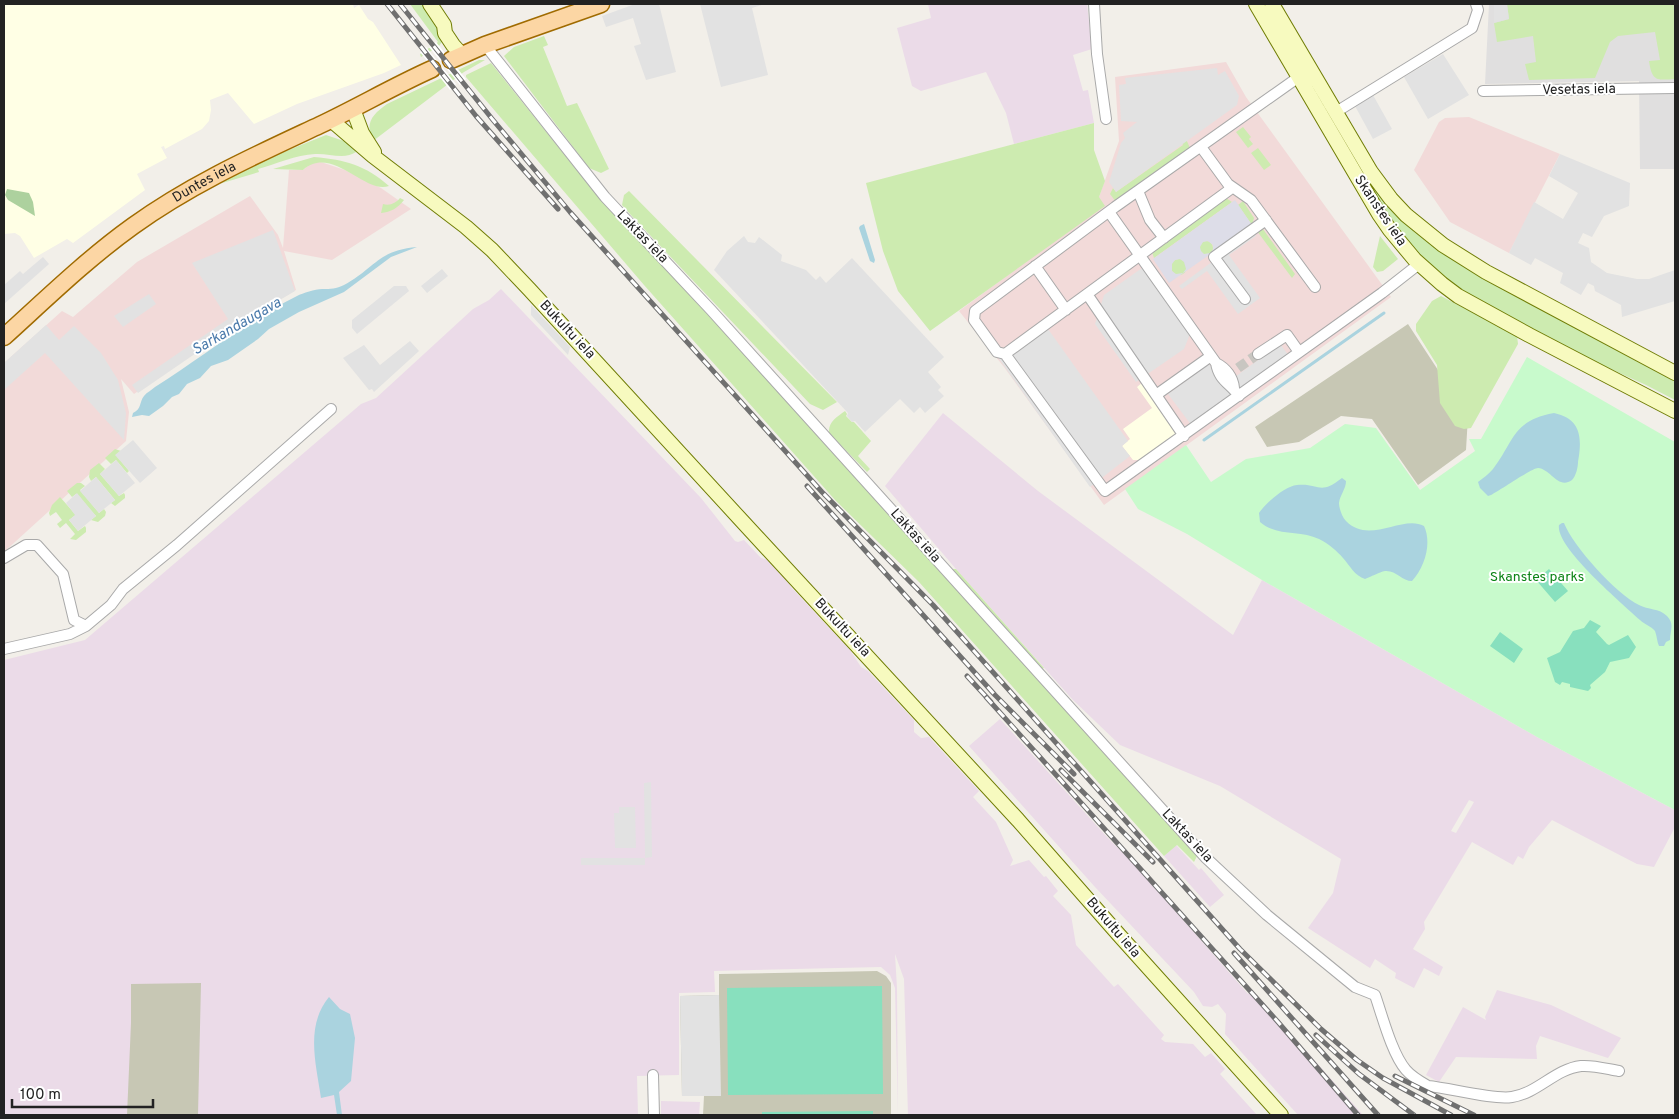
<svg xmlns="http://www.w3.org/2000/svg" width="1679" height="1119" viewBox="0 0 1679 1119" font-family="Overpass,sans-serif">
<rect width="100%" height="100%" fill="#f2efe9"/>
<path fill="#e0dfdf" d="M1489 4H1675V169H1640L1639 81 1485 84Z"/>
<path fill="#f2dad9" d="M1226 62 1246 97 1391 297 1104 505 1004 367 959 311 1024 263 1099 197 1119 141 1115 77Z
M1469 117 1560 154 1509 253 1450 222 1414 170 1439 122 1445 118Z
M318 161 345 170 381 188 411 209 332 260 284 251 296 290 240 323 174 366 134 394 121 379 129 412 126 441 4 552V363L62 311 73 317 137 262 250 196 278 235 283 248 289 170H303L309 165Z"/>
<path fill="#ebdbe8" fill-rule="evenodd" d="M928 4H1087L1092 49 1073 55 1083 91 1088 90 1094 123 1014 144 1006 113 986 72 921 91 912 86 897 28 931 18Z
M501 289 701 498 735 541 738 542 744 540 761 558 768 560 784 576 790 583 791 587 850 650 861 667 868 671 914 720V732L921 738 929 737 979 791 973 797 996 822 1013 860 1010 866 1029 860 1044 877 1046 876 1058 891 1053 896 1071 915 1076 945 1114 987 1118 984 1164 1035 1161 1039 1165 1042 1193 1044 1205 1057 1211 1053 1225 1069 1220 1074 1257 1115H908L904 979 895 954 897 988 898 1115 895 988 890 975 881 967 714 971 715 992 679 993V1075L637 1076 638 1115H4V660L85 640 361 404 376 398 473 309 489 300Z
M943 413 1038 491 1233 635 1262 580 1537 737 1675 810V827L1654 867 1637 864 1552 820 1529 847 1523 859 1518 856 1513 865 1472 842 1424 922 1425 929 1413 949 1443 967 1439 976 1424 968 1414 988 1395 978 1396 973 1375 959 1370 968 1308 928 1333 893 1341 859 1220 786 1120 745 1073 700 956 569 885 486ZM1469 800 1474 802 1456 833 1451 831Z
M1000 719 1107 837 1133 863 1248 994 1252 990 1363 1115H1298L1225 1034 1226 1014 1218 1004 1212 1007 1203 1006 1194 992 1095 887 969 746Z
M1176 845 1199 870 1201 868 1224 895 1210 907 1164 856Z
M1497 990 1551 1005 1621 1038 1608 1058 1540 1036 1536 1046 1537 1059 1456 1057 1439 1082 1426 1075 1463 1007 1486 1020 1485 1017Z
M661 1101 700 1102 699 1115H661Z"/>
<path fill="#ffffe5" d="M4 4H353L354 8 359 5 368 19 373 22 401 65 384 73 297 104 254 124 228 93 210 100 211 110 209 121 202 129 165 149 164 146 161 147 167 158 137 174 145 190 73 243 67 239 34 258 20 236 15 233 4 234Z
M1143 382 1177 435 1145 460H1133L1122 446 1130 439 1123 429 1152 408 1137 387Z"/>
<path fill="#c7c7b4" d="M1408 324 1468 416 1466 450 1418 485 1372 419 1341 416 1299 442 1267 447 1255 427Z
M877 971 886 976 891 983V1115H703L704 1096H682L680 996 719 995V974Z
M201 983 198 1115H127L131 1023V984Z"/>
<path fill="#cdebb0" d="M410 4H422L444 39 439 46 421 57 420 54 438 42Z
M1507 4H1675V79C1657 80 1652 82 1649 61L1660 60 1655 32 1618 36 1610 42 1595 78 1529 80 1525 64 1536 62 1533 36 1497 42 1494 23 1509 19Z
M544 36 548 45 543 47 567 106 577 103 609 169 601 173 589 168 504 56 514 47Z
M479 60H485L464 72 373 141C364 123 373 114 387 104Z
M491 63 600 199 738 347 1197 856 1194 862 1177 845 1164 856 919 582 836 501 644 285 466 77V75Z
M1309 79 1366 178 1397 216 1415 232 1445 254 1675 381V400L1646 385 1582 356 1464 291 1442 276 1417 253 1395 228 1306 81Z
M1094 123V150L1105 181 1099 197 1105 206 930 331 898 291 883 251 866 183Z
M1243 127 1251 137 1249 139 1253 144 1248 148 1236 132Z
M326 135 347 142 356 152C345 160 328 153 315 154 296 155 276 164 258 169L259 172 219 184 264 160Z
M1180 139H1186L1190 148 1116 202 1110 194 1113 188 1116 192 1183 145Z
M1258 148 1271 165 1264 170 1251 153Z
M314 157C346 160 365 165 389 186 365 195 332 144 303 170L273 169Z
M629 191 837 402 823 410 810 404 629 213 622 205 624 195Z
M400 198 404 200C398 208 391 212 381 213L383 204C390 206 396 203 400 198Z
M1226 198 1232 202 1154 258 1152 252Z
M1243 201 1254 218 1252 225 1238 205Z
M1263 229 1295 274 1292 278 1257 231Z
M1380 236 1398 259 1383 271 1377 272 1373 267Z
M1199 248a7 7 0 1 1 14 0a7 7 0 1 1-14 0Z
M1171 267a8 8 0 1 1 16 0a8 8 0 1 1-16 0Z
M1441 296 1517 336 1518 344 1471 428 1464 429 1455 426 1440 403 1437 365 1416 331V324L1432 301Z
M845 411 847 414 846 416 852 422H854L871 441 858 456 870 469 867 472 829 433C828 422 837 417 845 411Z
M115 449 121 451 116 455 129 471 127 473 116 460 111 464 105 458Z
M99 463 105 469 100 474 119 496 124 493 125 495V498L115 506 111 503 115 500 96 477 91 481 89 477 90 470Z
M77 483H81L85 486 80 490 99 513 104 509 106 512 105 516 98 522 91 520 96 516 76 494 72 497 67 491Z
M60 497 76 515 69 520 78 531 85 526 86 528V532L76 540 70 539 75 534 66 523 60 528 57 524 62 520 56 512 50 516 49 513 52 505Z
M951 569H956L1044 668 1041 669Z"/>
<path fill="#add19e" d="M7 189 29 193 33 202 35 216 8 200 5 195Z"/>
<path fill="#c8facc" d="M1527 357 1675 442V810L1537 737 1262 580 1187 534 1138 509 1125 489 1186 445 1211 482 1246 459 1310 448 1345 424 1376 428 1420 490 1475 451 1469 439H1481Z"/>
<path fill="#88e0be" d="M1549 569 1568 591 1555 602 1536 580Z
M1590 620 1601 626 1596 632 1607 644 1609 645 1628 635 1636 647 1629 658 1610 662 1605 672 1590 685 1591 688 1588 691 1570 687V684L1562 682 1560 685 1555 682 1547 658 1560 652 1573 631 1584 628Z
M1500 632 1523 649 1514 663 1490 646Z
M882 986 883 1094 728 1095 727 988Z
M873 1111V1115H762V1112Z"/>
<path fill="#e2e2e2" d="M635 4H659L676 72 646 80 634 46 641 44 633 18 606 27 602 16Z
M700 4H765L752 8 768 75 721 87Z
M1494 4H1507L1509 19 1494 23Z
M1443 54 1469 95 1428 119 1404 77Z
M1217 68 1218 75 1225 71 1239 96 1237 105 1116 192 1109 182 1121 143 1125 138 1123 133 1137 122 1121 121 1119 85 1126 84 1125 78Z
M1373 95 1392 129 1373 139 1355 106Z
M1560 154 1630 183 1629 206 1604 216 1592 237 1583 233 1578 243 1589 248 1591 262 1607 273 1637 279H1649L1675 270V301L1622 317 1621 305 1595 291 1594 286 1588 283 1581 295 1560 283 1563 273 1535 258 1531 265 1509 253 1534 202 1563 219 1578 193 1549 176Z
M273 230 295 291 234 327 138 393 132 385 228 319 192 263Z
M1253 232 1256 236 1229 255 1260 298 1238 314 1207 271 1182 289 1179 286Z
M744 236 748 242 755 243 759 237 782 255 781 261 806 270 816 280 820 276 826 283 852 258 944 357 928 372 941 387 938 390 944 396 925 413 920 407 914 413 900 399 865 432 855 421 852 422 847 416 848 413 714 270 727 251Z
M43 257 49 264 4 304V285L20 271 23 274Z
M1142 268 1190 334 1184 349 1136 382 1095 324 1104 295Z
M442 269 448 276 427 293 421 286Z
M394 286H406L409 291 357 334 352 328V320Z
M149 294 156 304 123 327 114 316Z
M531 305 570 347 568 355 531 315Z
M1043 322 1128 441 1122 446 1130 456 1090 487 997 356Z
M46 325 59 340 74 326 101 353 118 380 126 413 124 440 45 353 4 390V363Z
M410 341 419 351 374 392 372 389 369 390 343 358 364 345 380 365Z
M1280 344 1289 356 1192 426 1168 394 1209 364 1224 385Z
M133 440 157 468 140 483 115 455Z
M116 460 135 483 119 496 100 474Z
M96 477 115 500 99 513 80 491Z
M77 493 96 516 78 531 69 520 75 515 66 503Z
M651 782 652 857 645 858 644 783Z
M619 807H635L636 848H615L614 813H619Z
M581 858H645V865H581Z
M719 995 721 1096H682L680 996Z"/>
<path fill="#dddde8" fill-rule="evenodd" d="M1235 200 1252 225 1169 283 1153 259ZM1208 241 1213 245V250L1210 253 1204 254 1201 251 1200 247 1203 242ZM1180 259 1184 262 1186 269 1183 273 1176 274 1172 271V264L1175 260Z"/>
<path fill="#aad3df" d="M864 224 875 260 874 263 870 261 859 228 860 226Z
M417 247 391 257 344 292 299 312 269 329 258 339 228 360 211 366 200 378 187 384 179 394 172 397 163 406 149 416 142 415 132 417 133 413C142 409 139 402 144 396 147 392 152 390 155 387 203 357 246 321 297 296 303 293 315 289 322 289 331 289 336 289 344 285 374 269 378 250 417 247Z
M1554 413C1582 419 1582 439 1578 462 1578 467 1576 476 1572 480 1558 490 1551 469 1538 468 1532 468 1499 491 1491 495L1488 496 1480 488 1478 482C1483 478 1489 474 1493 469 1515 440 1512 421 1554 413Z
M1342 478 1346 481C1346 489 1340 495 1339 503 1339 508 1342 517 1346 521 1369 545 1403 514 1424 526 1432 543 1425 567 1412 581 1402 581 1396 570 1385 571 1379 572 1371 577 1365 579 1355 576 1350 566 1343 558 1337 551 1328 543 1319 539 1300 530 1277 537 1260 522L1259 513C1266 503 1285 486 1297 485 1320 483 1319 496 1342 478Z
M1562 523H1564C1573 546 1616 594 1639 605 1648 610 1659 608 1667 616 1675 624 1670 631 1670 640L1666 642 1664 646H1659C1657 642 1657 636 1655 631 1651 626 1644 624 1640 620 1623 604 1555 547 1559 525Z
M329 997 340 1009 350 1014 355 1038 351 1081 339 1092 342 1115H337L334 1095 321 1098C316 1064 305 1026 329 997Z"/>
<path fill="#fff" d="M436 42 466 79 460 85 429 47Z
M426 47 456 84 450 90 420 52Z"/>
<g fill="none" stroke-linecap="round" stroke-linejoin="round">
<path stroke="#aad3df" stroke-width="3" d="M1204 440 1384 313"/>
<path stroke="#c8c6c1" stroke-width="10" stroke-dasharray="10 5" stroke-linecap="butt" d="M1238 368 1258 354"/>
<defs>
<path id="street" d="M1094 4 1097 54 1106 119
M485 45 605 197 711 310 1205 857 1267 915 1355 987 1375 995C1382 1015 1392 1054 1406 1070 1412 1077 1421 1082 1428 1086 1450 1088 1492 1100 1512 1097 1538 1093 1555 1069 1581 1066 1594 1065 1607 1069 1619 1071
M1303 74 1115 207 975 311 974 320 997 352 1005 354 1105 491 1382 293 1419 264
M1483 91 1675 88
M1336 112 1472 28 1478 10 1476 4
M1201 147 1228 184 1251 200 1315 287
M1138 191 1150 220 1164 238
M1109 212 1216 363C1219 381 1230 383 1239 396
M1035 266 1066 310
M1087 294 1184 436
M1245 299 1214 257 1266 220
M1005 354 1232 188
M1258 354 1287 335 1299 352
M1216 363C1226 368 1233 377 1234 388
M1156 395 1211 356
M4 558 26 545H37L63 574 74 620 86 626
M4 649 70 634 86 626 111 605 123 589 177 545 331 409
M653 1075 654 1115"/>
<path id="secondary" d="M430 4 444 25 445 33 453 45 462 55
M1256 4 1379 214 1390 230 1415 260 1442 284 1458 296 1529 335 1675 411
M1272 4 1371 172 1391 199 1406 215 1443 245 1486 272 1675 373
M353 109 362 133 374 152
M331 120 373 156 466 227 492 250 529 289 742 521 1018 820 1119 935 1281 1115"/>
<g id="primary">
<path d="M451 60 485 45 601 4"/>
<path id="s1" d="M4 337C46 299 87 259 133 226 191 184 256 155 320 125 358 107 394 86 432 69"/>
</g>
</defs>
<use href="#street" stroke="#a9a9a9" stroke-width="12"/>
<use href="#secondary" stroke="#707d05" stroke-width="16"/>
<use href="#primary" stroke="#a06b00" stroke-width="19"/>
<use href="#street" stroke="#fff" stroke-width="10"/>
<use href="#secondary" stroke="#f7fabf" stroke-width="14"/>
<use href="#primary" stroke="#fcd6a4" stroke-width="16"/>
<defs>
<path id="rail" d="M387 4 476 116 558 209
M400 4 493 120 570 212 822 492 933 605 1240 949 1321 1029 1357 1060 1383 1078 1451 1115
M807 486 995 695 1074 774
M967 676 991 702
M986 697 1278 1022 1358 1115
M1061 770 1153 862
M1234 953 1378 1115
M1316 1035 1359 1074 1414 1115
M1395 1076 1474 1115"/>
</defs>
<use href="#rail" stroke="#707070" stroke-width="5"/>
<use href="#rail" stroke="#fff" stroke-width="3" stroke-dasharray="9" stroke-linecap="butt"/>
</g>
<g text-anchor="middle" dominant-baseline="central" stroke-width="4" stroke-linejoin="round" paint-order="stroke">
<g font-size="14" fill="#222" stroke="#fff">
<text transform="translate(1579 90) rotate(-1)">Vesetas iela</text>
<text stroke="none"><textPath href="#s1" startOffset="254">Duntes iela</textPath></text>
<text transform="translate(1380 211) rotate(56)">Skanstes iela</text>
<text transform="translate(642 237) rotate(46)">Laktas iela</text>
<text transform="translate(567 330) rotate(47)">Bukultu iela</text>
<text transform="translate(915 536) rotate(48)">Laktas iela</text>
<text transform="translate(842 628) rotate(47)">Bukultu iela</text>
<text transform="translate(1187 836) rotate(47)">Laktas iela</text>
<text transform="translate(1113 928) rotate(49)">Bukultu iela</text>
</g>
<g font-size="14" fill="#0c8416" stroke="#fff">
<text x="1537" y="577">Skanstes parks</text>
</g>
<g font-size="15" font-style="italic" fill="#4a7aab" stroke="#fff">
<text transform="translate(237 327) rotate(-30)">Sarkandaugava</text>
</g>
</g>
<rect width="1679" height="1119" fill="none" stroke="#222222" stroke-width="10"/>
<path d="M12 1099v8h141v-8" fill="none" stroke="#222222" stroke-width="2.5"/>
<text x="20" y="1099" font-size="15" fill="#222222" stroke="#ffffff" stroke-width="4" paint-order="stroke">100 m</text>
</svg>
